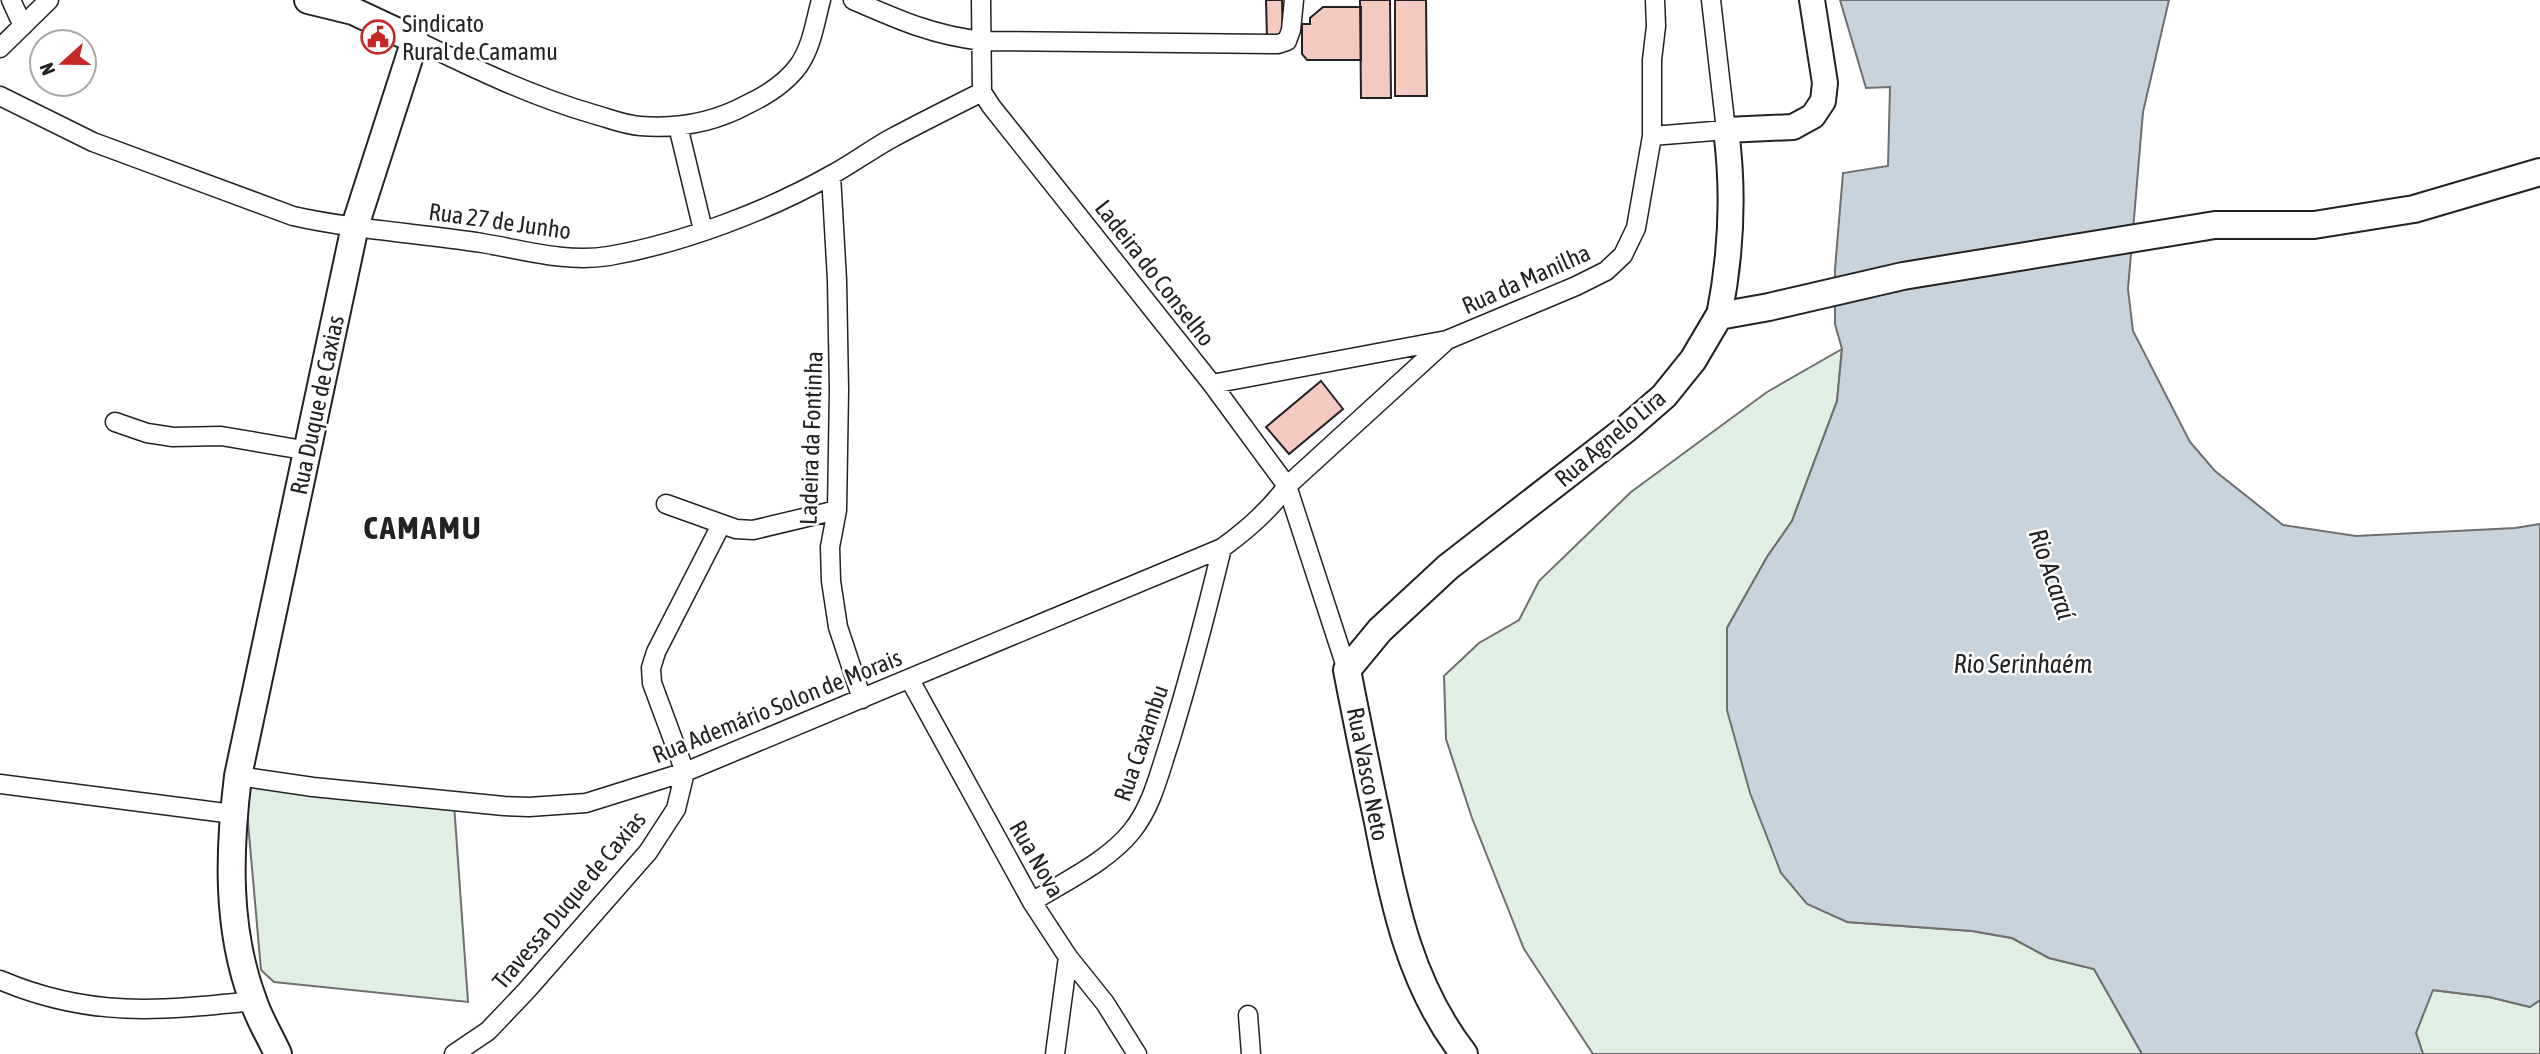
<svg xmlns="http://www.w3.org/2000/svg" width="2540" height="1054" viewBox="0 0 2540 1054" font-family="'Asap Condensed',sans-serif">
<rect width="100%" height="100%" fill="#fff"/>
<path fill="#e0efe3" stroke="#6f6f6f" stroke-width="2" d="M1842 349 1837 401 1792 521 1767 557 1727 628 1847 922 1972 931 2012 938 2049 958 2094 969 2142 1054H1593L1524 949 1472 818 1446 739 1444 676 1479 643 1519 620 1539 581 1631 492 1767 392Z
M250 782 454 804 468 1002 274 982 261 970 245 789Z
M2432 990 2489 997 2530 1007 2540 1000V1054H2423L2416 1033Z"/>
<path fill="#c7d3dd" stroke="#6f6f6f" stroke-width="2" d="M1840 0H2169L2143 112 2128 289 2133 331 2190 442 2215 471 2283 525 2356 536 2515 528 2540 524V1000L2530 1007 2489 997 2433 990 2416 1033 2423 1054H2142L2094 969 2049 958 2012 938 1972 931 1847 922 1807 904 1781 873 1750 793 1727 710V628L1767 557 1792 521 1837 401 1842 349 1835 324V269L1843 173 1888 166 1890 87 1866 88Z"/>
<path fill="#f3c9c0" stroke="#222" stroke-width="2" d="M1266 0H1282L1283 39H1267Z
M1360 0H1390L1391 98H1361Z
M1395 0H1426L1427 96H1395Z
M1323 7H1361V60H1307L1302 54V24H1310V18Z
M1321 381 1343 409 1289 454 1266 427Z"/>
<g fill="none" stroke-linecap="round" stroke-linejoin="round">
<defs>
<path id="street" d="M11 0 23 26
M853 0C899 20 932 35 982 41L1278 44 1287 41 1291 30 1294 0
M981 0 982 92 991 106 1212 384 1287 486 1347 670
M415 40C473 68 531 96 593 114 608 118 624 125 640 126 677 129 715 122 748 104 767 95 786 83 799 65 812 46 815 22 821 0
M0 48 49 0
M0 96 93 142 293 216C355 230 419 233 482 243 524 250 566 263 609 256 683 243 768 211 833 174 853 163 872 149 892 138 922 122 952 107 982 92
M678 126 703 230
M1652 136 1726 130 1711 0
M831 175 837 280 839 390 837 510 830 547 831 581 838 627 862 699
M1212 384 1447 340
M115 422 147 433 173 437 221 436 309 451
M666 504 736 529 753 530 837 510
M910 680 1032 902 1068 957 1105 1003 1137 1054
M238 776 313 787 504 806 529 807 586 803 685 772 1222 548C1247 530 1269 511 1287 486L1447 340 1576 286 1606 271 1623 255 1636 228 1652 136V60L1656 26 1655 0
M0 784 233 814
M1032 902C1065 881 1107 862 1132 831 1152 806 1159 774 1169 744 1189 679 1206 614 1222 548
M0 980C89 1018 160 1011 253 1001
M1248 1015 1251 1054
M454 1054 488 1031 527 990 648 852 676 809 685 772 652 683 651 668 656 652 721 525
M1055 1054 1068 957"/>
<path id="secondary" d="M1719 316C1731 256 1734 191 1726 130L1793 127 1813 116 1823 101 1825 83 1812 0"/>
<path id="primary" d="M278 1054C270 1036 259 1019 253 1000 226 928 229 850 238 776L355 226 415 40 353 11 308 0
M1464 1054C1411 986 1394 905 1378 822 1367 771 1357 721 1347 670L1380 630 1448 567 1626 429 1664 396 1693 360 1719 316 1769 307 1903 276 2215 225H2314L2414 209 2540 172"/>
</defs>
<use href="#street" stroke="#222" stroke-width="21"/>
<use href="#secondary" stroke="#222" stroke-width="28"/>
<use href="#primary" stroke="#222" stroke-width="30"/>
<use href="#street" stroke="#fff" stroke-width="18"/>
<use href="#secondary" stroke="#fff" stroke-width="24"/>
<use href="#primary" stroke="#fff" stroke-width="26"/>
</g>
<defs>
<symbol id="civic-ring" viewBox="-11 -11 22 22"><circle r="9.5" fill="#fff" stroke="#c62828" stroke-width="1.5"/><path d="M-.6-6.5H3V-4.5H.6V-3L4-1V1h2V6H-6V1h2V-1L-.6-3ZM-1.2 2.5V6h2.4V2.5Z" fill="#c62828"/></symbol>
</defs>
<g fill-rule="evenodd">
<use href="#civic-ring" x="359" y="18" width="38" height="38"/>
</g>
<g text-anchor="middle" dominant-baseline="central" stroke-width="5" stroke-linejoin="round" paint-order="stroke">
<g font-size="24" fill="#222" stroke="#fff" text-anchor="start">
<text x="402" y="23">Sindicato<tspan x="402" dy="28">Rural de Camamu</tspan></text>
</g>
<g font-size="24" fill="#222" stroke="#fff">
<text transform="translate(500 221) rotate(8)">Rua 27 de Junho</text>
<text transform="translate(1155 273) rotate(52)">Ladeira do Conselho</text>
<text transform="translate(1526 279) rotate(-24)">Rua da Manilha</text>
<text transform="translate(317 405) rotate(-78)">Rua Duque de Caxias</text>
<text transform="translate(811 438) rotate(-88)">Ladeira da Fontinha</text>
<text transform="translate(1610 438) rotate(-40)">Rua Agnelo Lira</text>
<text transform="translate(777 706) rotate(-22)">Rua Ademário Solon de Morais</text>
<text transform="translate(1141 743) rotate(-71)">Rua Caxambu</text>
<text transform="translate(1368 774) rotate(79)">Rua Vasco Neto</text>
<text transform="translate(1037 859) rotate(60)">Rua Nova</text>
<text transform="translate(569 900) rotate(-50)">Travessa Duque de Caxias</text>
</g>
<g font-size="26" font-style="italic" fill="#222" stroke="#fff">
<text transform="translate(2052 574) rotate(71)">Rio Acaraí</text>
<text x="2023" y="664">Rio Serinhaém</text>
</g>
<g font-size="32" font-weight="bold" letter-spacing="2" fill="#222" stroke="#fff">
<text x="423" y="527">CAMAMU</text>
</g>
</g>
<g transform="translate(63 63) rotate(249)"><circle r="33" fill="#ffffff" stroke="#a7a7a7" stroke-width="2"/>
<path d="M0-5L12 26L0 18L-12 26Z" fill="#c62828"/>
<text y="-10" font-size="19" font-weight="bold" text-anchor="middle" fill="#222222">N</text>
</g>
</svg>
